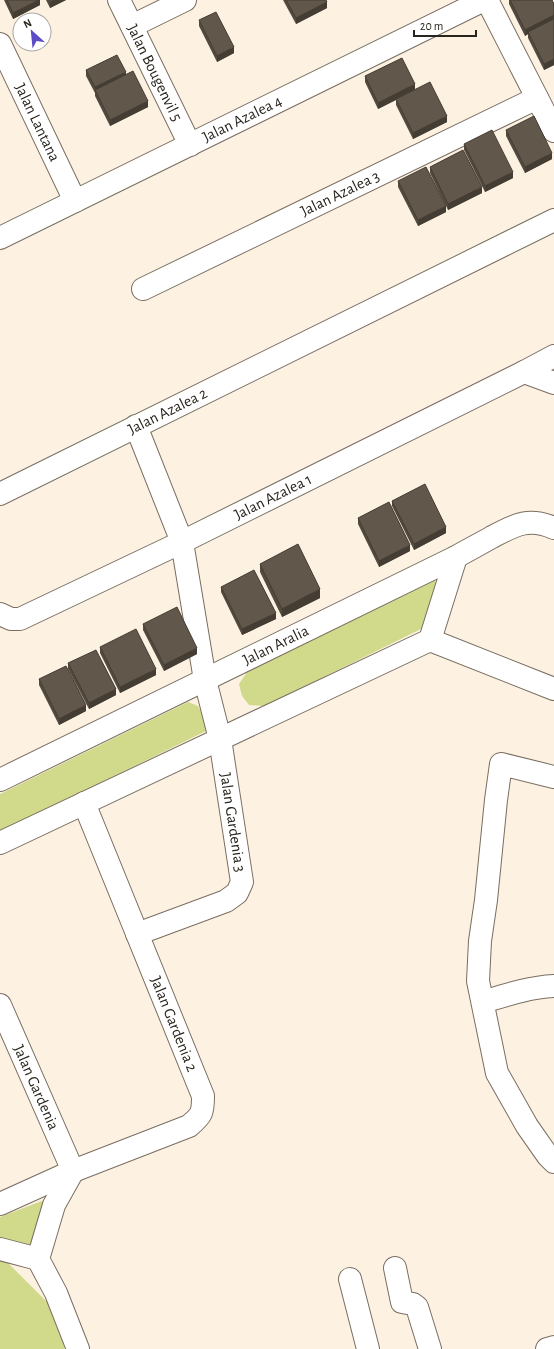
<svg xmlns="http://www.w3.org/2000/svg" width="554" height="1349" viewBox="0 0 554 1349" font-family="'Alegreya Sans',sans-serif">
<rect width="100%" height="100%" fill="#fdf2e2"/>
<path fill="#d1d98b" d="M433 580 439 584 421 629 265 706 249 705 242 696 239 684 247 672Z
M188 702 198 706 206 721V731L0 832V794Z
M47 1199 49 1206 28 1253 0 1245V1217Z
M0 1260 7 1262 50 1305 65 1349H0Z"/>
<g fill="none" stroke-linecap="round" stroke-linejoin="round">
<defs>
<g id="minor">
<path id="s1" d="M119 0 190 145"/>
<path d="M487 0 554 131"/>
<path d="M132 26 185 0"/>
<path id="s2" d="M0 44 75 201"/>
<path id="s3" d="M0 238 484 0"/>
<path id="s4" d="M143 289 537 98"/>
<path d="M524 372 554 383"/>
<path id="s5" d="M136 426 182 542 205 680 220 739 242 882 237 893 226 901 137 934"/>
<path id="s6" d="M0 494 554 220"/>
<path id="s7" d="M0 614 11 619H20L182 542 524 372 554 356"/>
<path d="M430 640 456 557"/>
<path d="M554 777 501 764 496 800 486 900 480 941 478 981 497 1073 527 1126 548 1156 554 1162"/>
<path id="s8" d="M0 780 456 557C468 550 480 544 492 537 515 525 528 517 554 528"/>
<path d="M0 843 430 640 554 689"/>
<path d="M483 1002C506 995 530 987 554 986"/>
<path id="s9" d="M0 1005 73 1171"/>
<path d="M73 1171 54 1205 38 1259 56 1293 78 1349"/>
<path d="M0 1204 73 1171 189 1126C202 1115 203 1113 203 1096L84 803"/>
<path d="M0 1249 38 1259"/>
<path d="M395 1268 402 1302 413 1304 417 1307 430 1349"/>
<path d="M350 1279 368 1349"/>
<path d="M547 1349 554 1347"/>
</g>
</defs>
<use href="#minor" stroke="#796e61" stroke-width="24"/>
<use href="#minor" stroke="#fff" stroke-width="22"/>
</g>
<path fill="#534b40" d="M4 0H40V5L13 19Z
M46 0H66L50 8Z
M283 0H326L327 8 296 24Z
M509 0H552L554 4V65L544 70 528 38V34L525 36 509 4Z
M199 20 234 53 217 62 199 26Z
M86 70 126 74 148 107 110 126 95 96V93L86 76Z
M365 76 415 89 447 122 413 139 396 105V100L378 109 365 82Z
M506 130 552 159 525 173 506 136Z
M464 144 513 178 485 192 464 150Z
M430 167 482 193 448 210 430 173Z
M398 181 446 212 418 226 398 187Z
M392 501 446 533 414 550 392 506Z
M358 518 410 551 379 567 358 524Z
M260 564 320 598 282 617 260 572Z
M221 587 276 619 242 635 221 592Z
M143 624 197 654 164 671 143 630Z
M100 647 156 675 120 693 100 653Z
M68 663 116 695 89 709 68 669Z
M39 679 86 711 59 725 39 685Z"/>
<path fill="#443d34" d="M39 0H40V5L13 19V13Z
M54 0H66L50 8V2Z
M327 2V8L296 24V18Z
M554 15V21L528 32V34L525 36V30Z
M234 47V53L217 62V56Z
M554 59V65L544 70V64Z
M126 72V78L95 90V93V87Z
M415 84V90L378 109V103Z
M148 101V107L110 126V120Z
M447 116V122L413 139V133Z
M552 153V159L525 173V167Z
M513 172V178L485 192V186Z
M482 187V193L448 210V204Z
M446 206V212L418 226V220Z
M446 527V533L414 550V544Z
M410 545V551L379 567V561Z
M320 589V598L282 617V609Z
M276 613V619L242 635V629Z
M197 648V654L164 671V665Z
M156 669V675L120 693V687Z
M116 689V695L89 709V703Z
M86 705V711L59 725V719Z"/>
<path fill="#61574a" stroke="#443d34" d="M7 0H39L13 13Z
M286 0H326L327 2 296 18Z
M510 0H552L554 4V15L525 30Z
M216 12 234 47 217 56 199 20Z
M554 19V59L544 64 528 32Z
M117 55 126 72 95 87 86 70Z
M402 58 415 84 378 103 365 76Z
M133 71 148 101 110 120 95 90Z
M430 82 447 116 413 133 396 99Z
M534 116 552 153 525 167 506 130Z
M492 130 513 172 485 186 464 144Z
M463 150 482 187 448 204 430 167Z
M426 167 446 206 418 220 398 181Z
M425 484 446 527 414 544 392 501Z
M389 502 410 545 379 561 358 518Z
M298 544 320 589 282 609 260 564Z
M254 570 276 613 242 629 221 587Z
M177 607 197 648 164 665 143 624Z
M136 629 156 669 120 687 100 647Z
M96 650 116 689 89 703 68 663Z
M66 666 86 705 59 719 39 679Z"/>
<g text-anchor="middle" dominant-baseline="central" stroke-width="4" stroke-linejoin="round" paint-order="stroke">
<g font-size="16" fill="#28241e" stroke="#fff">
<text stroke="none"><textPath href="#s1" startOffset="81">Jalan Bougenvil 5</textPath></text>
<text stroke="none"><textPath href="#s3" startOffset="270">Jalan Azalea 4</textPath></text>
<text stroke="none"><textPath href="#s2" startOffset="87">Jalan Lantana</textPath></text>
<text stroke="none"><textPath href="#s4" startOffset="219">Jalan Azalea 3</textPath></text>
<text stroke="none"><textPath href="#s6" startOffset="187">Jalan Azalea 2</textPath></text>
<text stroke="none"><textPath href="#s7" startOffset="302">Jalan Azalea 1</textPath></text>
<text stroke="none"><textPath href="#s8" startOffset="307">Jalan Aralia</textPath></text>
<text stroke="none"><textPath href="#s5" startOffset="410">Jalan Gardenia 3</textPath></text>
<text transform="translate(174 1024) rotate(68)">Jalan Gardenia 2</text>
<text stroke="none"><textPath href="#s9" startOffset="90">Jalan Gardenia</textPath></text>
</g>
</g>
<g transform="translate(32 32) rotate(333)"><circle r="19" fill="#ffffff" stroke="#a9a7a5"/>
<path d="M0-3L7 15L0 10L-7 15Z" fill="#5a4dc5"/>
<text y="-6" font-size="11" font-weight="bold" text-anchor="middle" fill="#28241e">N</text>
</g>
<path d="M414 30v6h62v-6" fill="none" stroke="#28241e" stroke-width="2"/>
<text x="420" y="30" font-size="12" fill="#28241e" stroke="#ffffff" stroke-width="3" paint-order="stroke">20 m</text>
</svg>
